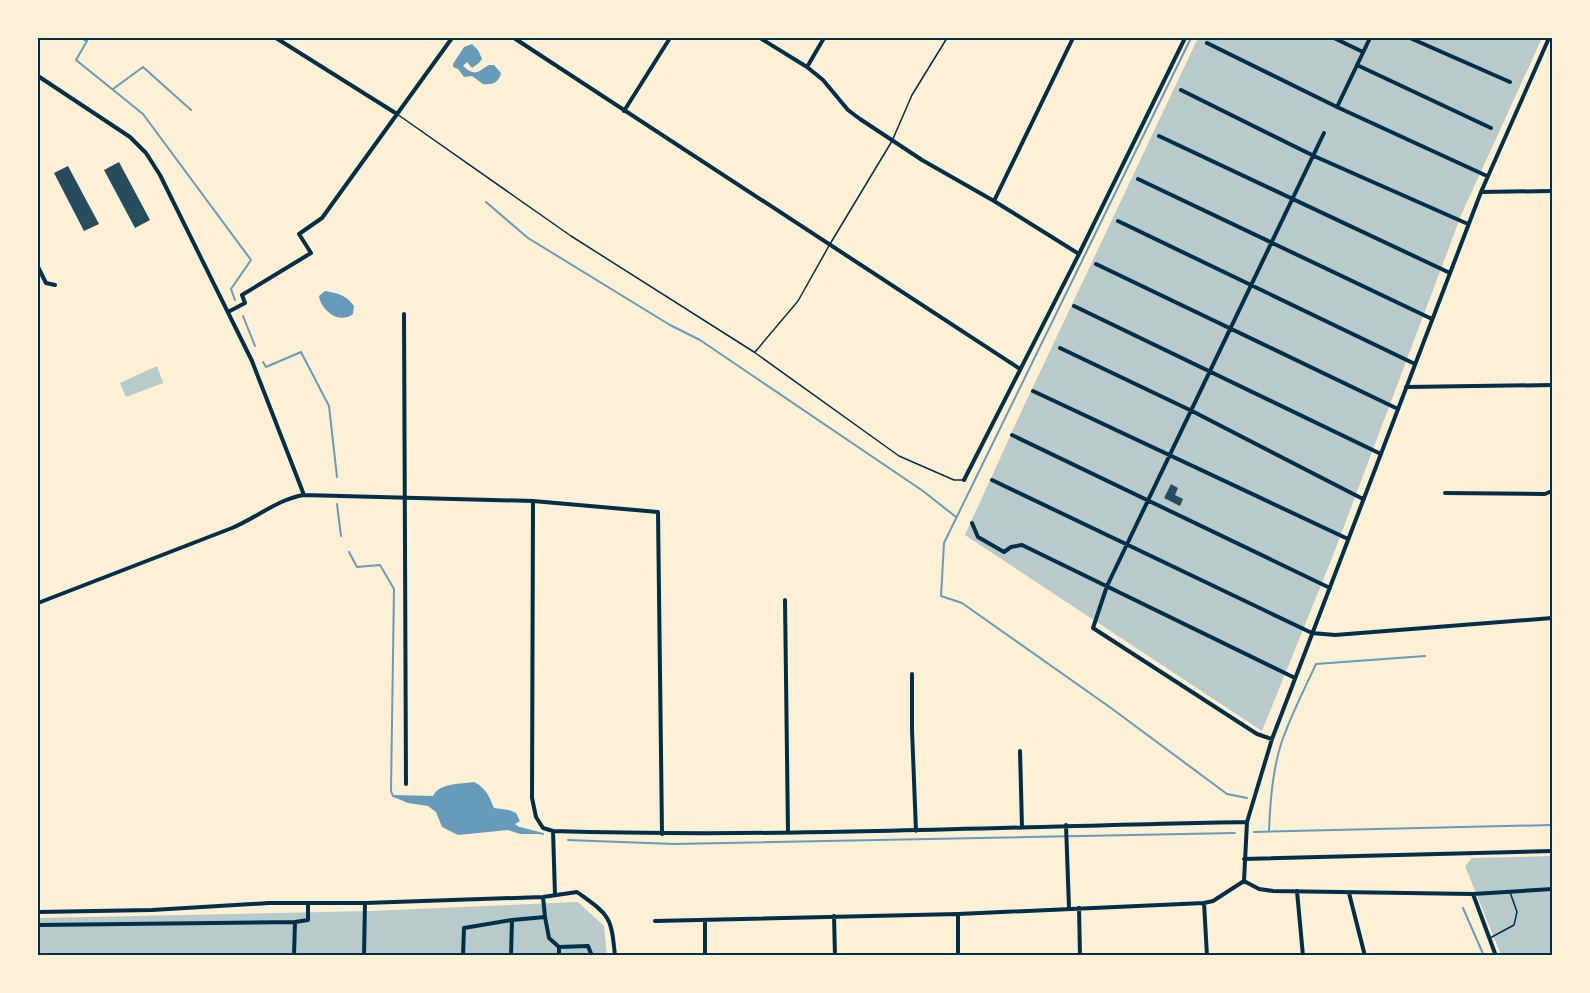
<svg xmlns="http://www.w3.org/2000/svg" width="1590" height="993" viewBox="0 0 1590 993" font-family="'IBM Plex Sans',sans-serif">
<rect width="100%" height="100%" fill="#fdf0d5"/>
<path fill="#b9caca" d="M1198 38H1542L1462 213 1332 558 1262 731 965 535 1022 410Z
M157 366 163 383 126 397 120 383Z
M1552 856V955H1501L1465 866 1472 858Z
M578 902 604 926 607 955H38V918L370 911Z"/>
<path fill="#669bbc" d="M472 44 478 50 482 59 479 63 472 68 467 62 463 66C476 77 477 72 489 65H494L501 73C499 83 492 85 483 84L472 76 464 77 458 69 453 67V64L464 47Z
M325 291C338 293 346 295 354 306L353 314C339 325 321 310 319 296Z
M474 782C486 788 489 796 494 808L509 810 516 813 520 821 515 824C523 831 533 832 543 834H520L508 830 458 835 442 827 436 812 428 806 408 803 396 798 394 795 433 796C439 783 460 784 474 782Z"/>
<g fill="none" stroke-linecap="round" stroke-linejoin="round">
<path stroke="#669bbc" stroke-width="2" d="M81 38 87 41 76 60 143 114 251 260 231 289 235 300
M1191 38 944 543 941 596 962 603 1111 708 1227 794 1247 798
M113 89 143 67 191 110
M486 202 528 238 670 325 700 340 923 491 956 517
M243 316 255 346
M263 362 266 367 301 352 329 406 337 477
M337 504 341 536
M349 552 357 567 380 565 394 589 391 791 393 796 396 797
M520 828 543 834
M1269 831C1270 803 1272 772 1281 744 1290 717 1304 690 1316 664L1425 656
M1254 832 1552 825
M568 840 674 844 1235 833
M1463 908 1484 956"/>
</g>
<path fill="#264d5e" d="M119 162 150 220 135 228 104 170Z
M68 166 99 224 84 231 54 173Z
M1171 484 1178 488 1175 495 1183 499 1180 506 1164 498Z"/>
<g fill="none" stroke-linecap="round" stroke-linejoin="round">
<path stroke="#003049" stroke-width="1.5" d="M397 114 571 236 754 352 899 456 954 480H963
M755 352 798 301 830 244 892 141 912 95 947 38
M1490 938 1514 925 1517 912 1510 892"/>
<path stroke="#003049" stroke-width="4" d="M276 38 397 114
M514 38 1020 369
M760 38 807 67 823 80 848 110 860 119 922 160 994 201 1079 254
M1334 38 1363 52
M1410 38 1510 82
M1207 43 1337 107 1487 176
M1357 65 1491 128
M807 67 824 38
M38 76 130 137 146 153 160 175 252 361 304 495
M1181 90 1314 156 1468 224
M1337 107 1370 38
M624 111 670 38
M1159 136 1450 273
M1138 179 1432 319
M1481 192 1552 191
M994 201 1073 38
M1118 221 1415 364
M1096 264 1398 409
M38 267 46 283 55 285
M1074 306 1381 454
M228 312 245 303 242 295 311 253 299 234 322 218 452 38
M404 314 406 784
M1060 348 1192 411 1363 499
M1406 387 1552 385
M1033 391 1348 539
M1012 435 1330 588
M964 480 1079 254 1185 38
M992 480 1312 633 1335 635 1552 618
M1445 493 1545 494 1552 491
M533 501 532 798 536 817 543 828 553 831C784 838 1016 826 1247 822
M972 523 978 537 1004 552 1011 547 1022 545 1295 678
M785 600 788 832
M38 603 232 528C256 518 278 499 304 495L533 501 658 512 662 834
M912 674V730L916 831
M1272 739 1257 734 1093 628 1107 586 1324 133
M1020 751 1022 827
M1066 825 1069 908
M553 831 555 895
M1244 859 1552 851
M1244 881 1247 822 1272 739 1481 192 1549 38
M1244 881 1259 889 1273 891 1473 894 1552 889
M1297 891 1303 956
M1349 893 1365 956
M1473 894 1496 956
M1204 903 1207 956
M1079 908 1080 956
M38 912 152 910 269 903H365L543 897 577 892C610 916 611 915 615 956
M958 914V956
M834 916 835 956
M545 917 549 938 559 947V956
M705 920V956
M655 921 958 914 1204 903 1213 901 1244 881
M38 925 295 922
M559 947 588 946 592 956
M294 956 295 922 308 920V903
M364 956 365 903
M463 956 464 928 512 920
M511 956 512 920 545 917 543 897"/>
</g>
<rect width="1590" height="993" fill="none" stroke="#fdf0d5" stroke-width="78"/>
<rect x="39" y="39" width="1512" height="915" fill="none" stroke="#003049" stroke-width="2"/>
</svg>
